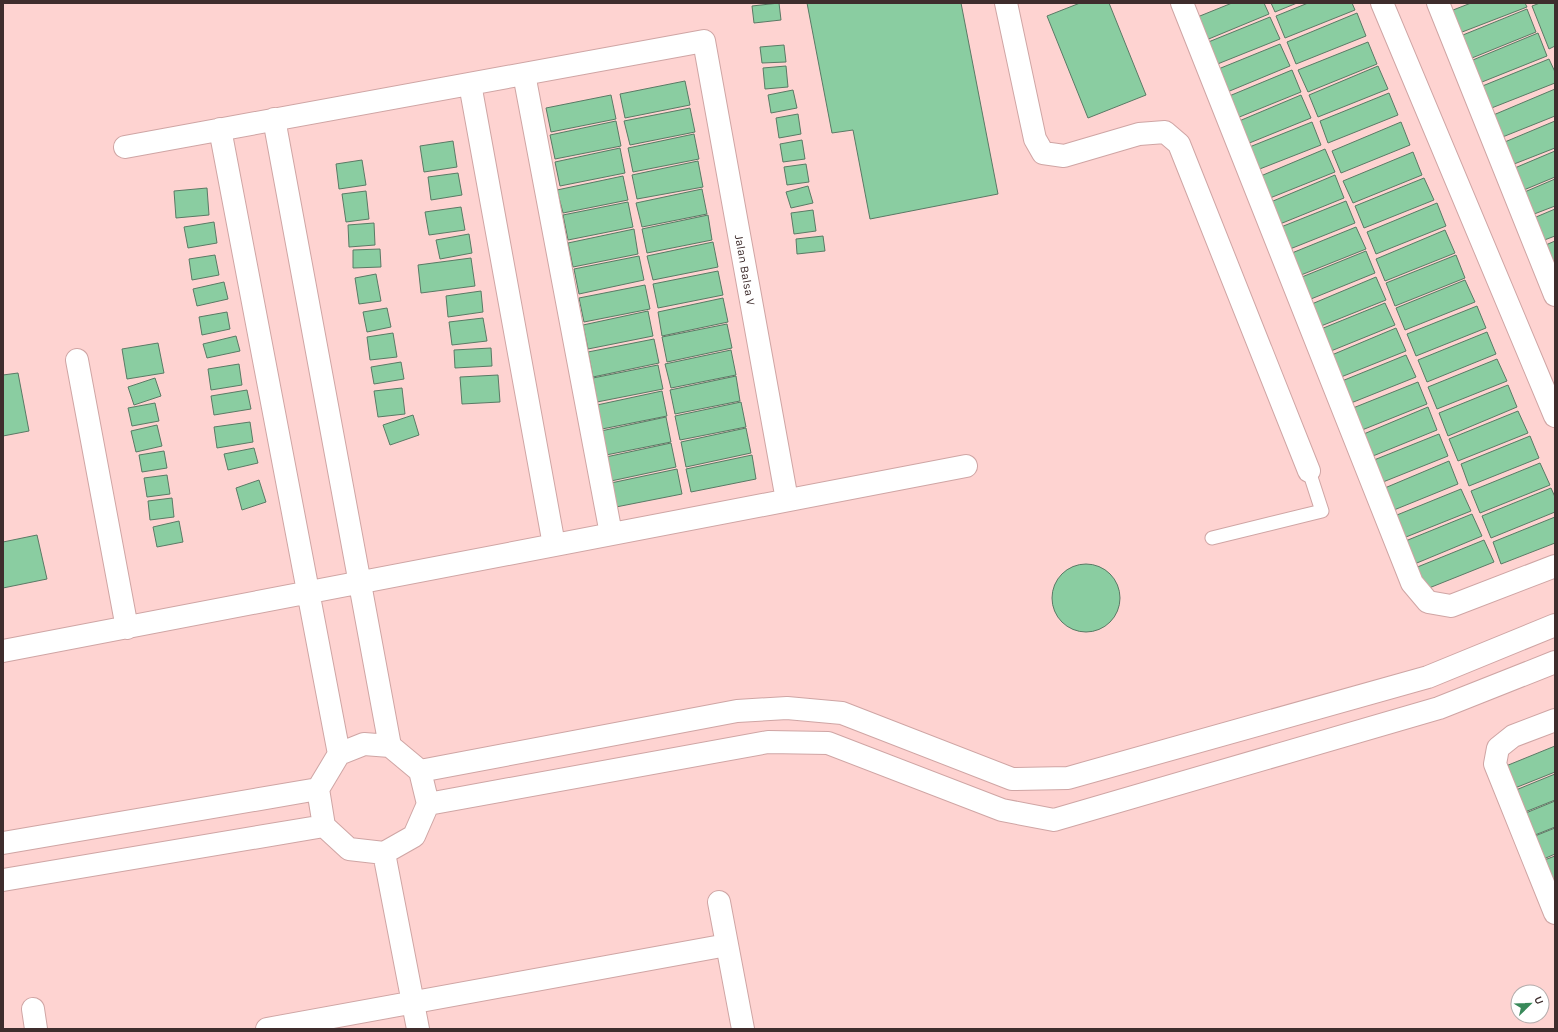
<svg xmlns="http://www.w3.org/2000/svg" width="1558" height="1032" viewBox="0 0 1558 1032" font-family="Karla,sans-serif">
<rect width="100%" height="100%" fill="#fed3d1"/>
<path fill="#8acda1" stroke="#5a7a65" d="M779 3 781 20 754 23 752 6Z
M807 3H961L998 194 870 219 853 130 832 133Z
M1080 3H1109L1146 95 1088 118 1047 16Z
M1232 3H1264L1269 14 1199 43 1190 20Z
M1271 3H1297L1275 12Z
M1308 3H1352L1355 10 1285 38 1276 16Z
M1471 3H1525L1527 7 1457 34 1448 12Z
M1540 3H1555V46L1549 49 1532 6Z
M1527 9 1536 32 1467 60 1458 37Z
M1357 13 1366 36 1296 64 1287 42Z
M1270 17 1280 39 1210 67 1201 45Z
M1538 33 1547 56 1477 84 1468 62Z
M1368 42 1377 64 1308 92 1298 70Z
M1280 44 1290 66 1220 95 1211 72Z
M784 45 786 62 762 63 760 47Z
M1549 59 1555 72V83L1489 109 1480 87Z
M786 66 788 87 765 89 763 68Z
M1378 66 1388 89 1318 117 1309 95Z
M1292 70 1301 92 1232 120 1222 99Z
M685 81 690 105 625 118 620 94Z
M1555 89V116L1500 138 1491 116Z
M793 90 797 108 771 113 768 95Z
M1389 93 1398 115 1328 143 1320 121Z
M611 95 616 119 551 132 546 108Z
M1301 95 1311 118 1242 146 1232 124Z
M690 108 695 132 630 145 624 121Z
M798 114 801 134 779 138 776 118Z
M616 121 621 146 555 159 550 135Z
M1555 121V148L1509 166 1500 144Z
M1312 122 1321 145 1252 172 1242 150Z
M1401 122 1410 145 1341 173 1332 151Z
M694 134 699 159 633 172 628 148Z
M802 140 805 159 783 162 780 144Z
M453 141 457 167 424 172 420 146Z
M620 148 625 173 560 186 555 162Z
M1325 149 1335 172 1265 200 1256 178Z
M1555 151V177L1519 192 1510 170Z
M1413 152 1422 175 1353 203 1343 181Z
M362 160 366 185 339 189 336 164Z
M698 161 703 187 637 199 632 175Z
M806 164 809 182 787 185 784 167Z
M458 173 462 195 431 200 428 177Z
M1335 175 1344 198 1275 226 1266 204Z
M623 176 628 200 563 213 557 190Z
M1424 178 1434 200 1364 228 1355 206Z
M1555 179V206L1529 216 1520 194Z
M808 186 813 203 791 208 786 192Z
M207 188 209 215 176 218 174 191Z
M702 189 707 214 642 227 636 203Z
M366 191 369 219 346 222 342 194Z
M1346 201 1355 223 1285 251 1276 229Z
M628 202 633 227 568 240 563 215Z
M1437 203 1446 226 1376 254 1367 232Z
M461 207 465 230 429 235 425 212Z
M1555 209V236L1539 242 1529 220Z
M813 210 816 231 794 234 791 213Z
M708 215 712 240 647 253 642 229Z
M214 222 217 243 188 248 184 227Z
M374 223 375 245 349 247 348 225Z
M1356 227 1366 249 1296 277 1287 255Z
M634 229 638 254 573 267 568 243Z
M1445 230 1455 253 1385 281 1376 259Z
M469 234 472 253 440 259 436 240Z
M823 236 825 251 797 254 796 239Z
M1555 241V267L1541 247Z
M713 242 718 267 653 280 647 256Z
M380 249 381 267 353 268V250Z
M1366 251 1375 273 1306 301 1297 279Z
M215 255 219 275 192 280 189 259Z
M1456 255 1465 278 1395 306 1386 283Z
M639 256 644 280 579 294 574 269Z
M471 258 475 286 421 293 418 265Z
M718 271 723 295 658 308 653 284Z
M376 274 381 301 359 304 355 278Z
M1376 277 1386 300 1316 328 1307 306Z
M1465 280 1475 302 1405 330 1396 308Z
M224 282 228 299 197 306 193 289Z
M645 285 650 309 584 322 579 298Z
M481 291 483 312 448 317 446 296Z
M723 298 728 322 662 336 658 312Z
M1385 303 1395 325 1326 353 1316 331Z
M1477 306 1486 328 1416 356 1407 334Z
M387 308 391 327 367 332 363 312Z
M648 311 653 336 588 349 583 325Z
M227 312 230 329 202 335 199 317Z
M483 318 487 341 452 345 449 322Z
M727 324 732 348 667 362 662 337Z
M1396 328 1406 351 1336 379 1327 357Z
M1487 332 1496 354 1427 382 1418 360Z
M393 333 397 357 370 360 367 337Z
M236 336 240 351 207 358 203 344Z
M654 339 659 363 593 377 588 352Z
M158 343 164 373 127 379 122 349Z
M491 348 492 366 455 368 454 350Z
M731 350 736 375 671 388 665 364Z
M1406 355 1416 377 1346 405 1337 383Z
M1497 359 1507 381 1437 409 1428 387Z
M401 362 404 379 374 384 371 367Z
M239 364 242 385 211 390 208 369Z
M658 365 663 389 597 402 593 378Z
M18 373 29 431 3 436V375Z
M498 375 500 402 462 404 460 377Z
M736 376 740 401 675 414 670 390Z
M155 378 161 396 134 405 128 387Z
M1418 382 1427 404 1357 432 1348 410Z
M1508 385 1517 407 1448 436 1439 413Z
M402 388 405 414 378 417 374 391Z
M247 390 251 409 214 415 211 396Z
M662 391 667 416 602 429 597 405Z
M741 402 746 427 680 440 675 416Z
M155 403 159 421 132 426 128 408Z
M1428 407 1437 430 1368 458 1359 436Z
M1518 411 1528 433 1458 461 1449 439Z
M413 415 419 435 390 445 383 425Z
M666 417 671 442 606 455 601 431Z
M250 422 253 442 217 448 214 427Z
M157 425 162 446 136 452 131 431Z
M746 428 751 453 686 467 681 442Z
M1439 434 1448 456 1378 484 1369 462Z
M1530 436 1539 458 1469 486 1461 464Z
M671 443 676 467 611 481 606 457Z
M254 448 258 463 228 470 224 454Z
M164 451 167 468 142 472 139 455Z
M752 455 756 479 691 492 686 469Z
M1449 461 1458 484 1389 512 1380 490Z
M1540 463 1550 485 1480 513 1471 491Z
M677 469 682 494 616 507 611 483Z
M167 475 170 494 147 497 144 478Z
M259 480 266 502 242 510 236 488Z
M1551 488 1555 497V512L1491 538 1482 516Z
M1461 489 1471 511 1401 539 1392 517Z
M172 498 174 517 150 520 148 501Z
M1472 514 1482 536 1412 565 1403 542Z
M1555 517V543L1501 564 1493 542Z
M179 521 183 542 157 547 153 527Z
M37 535 47 579 3 588V542Z
M1484 540 1494 562 1424 590 1415 568Z
M1052 598a34 34 0 1 1 68 0a34 34 0 1 1-68 0Z
M1555 746V772L1510 790 1501 768Z
M1555 774V800L1520 814 1511 792Z
M1555 801V827L1530 837 1521 815Z
M1555 828V854L1539 861 1530 838Z
M1555 856V882L1548 885 1539 862Z"/>
<g fill="none" stroke-linecap="round" stroke-linejoin="round">
<defs>
<path id="service" d="M1212 538 1322 511 1309 471"/>
<path id="minor" d="M1006 3 1035 139 1043 153 1064 156 1139 134 1165 132 1179 144 1309 471
M1182 3 1412 583 1428 602 1451 606 1555 566
M1382 3 1555 416
M1438 3 1555 295
M524 74 611 534
M470 84 554 545
M274 119 390 746
M220 129 339 754
M125 147 704 41 787 500
M77 360 127 628
M3 651 966 466
M1555 720 1513 736 1498 748 1495 764 1555 913
M364 744 390 746 420 771 428 804 414 836 384 853 349 849 324 826 318 789 339 754Z
M420 771 737 711 787 708 842 713 1012 779 1068 778 1428 677 1555 625
M428 804 768 742 828 743 1002 810 1054 820 1439 708 1555 662
M3 843 318 789
M384 853 418 1029
M3 880 324 826
M719 902 743 1029
M33 1009 36 1029
M267 1029 727 945"/>
</defs>
<use href="#service" stroke="#cfa5a4" stroke-width="15"/>
<use href="#minor" stroke="#cfa5a4" stroke-width="24"/>
<use href="#service" stroke="#fff" stroke-width="13"/>
<use href="#minor" stroke="#fff" stroke-width="22"/>
</g>
<g text-anchor="middle" dominant-baseline="central" stroke-width="4" stroke-linejoin="round" paint-order="stroke">
<g font-size="12" fill="#3e2d2d" stroke="#fff">
<text transform="translate(745 270) rotate(80)">Jalan Balsa V</text>
</g>
</g>
<rect width="1558" height="1032" fill="none" stroke="#3e2d2d" stroke-width="8"/>
<g transform="translate(1530 1004) rotate(67)"><circle r="19" fill="#ffffff" stroke="#b2abab"/>
<path d="M0-3L7 15L0 10L-7 15Z" fill="#39895a"/>
<text y="-6" font-size="11" font-weight="bold" text-anchor="middle" fill="#3e2d2d">U</text>
</g>
</svg>
